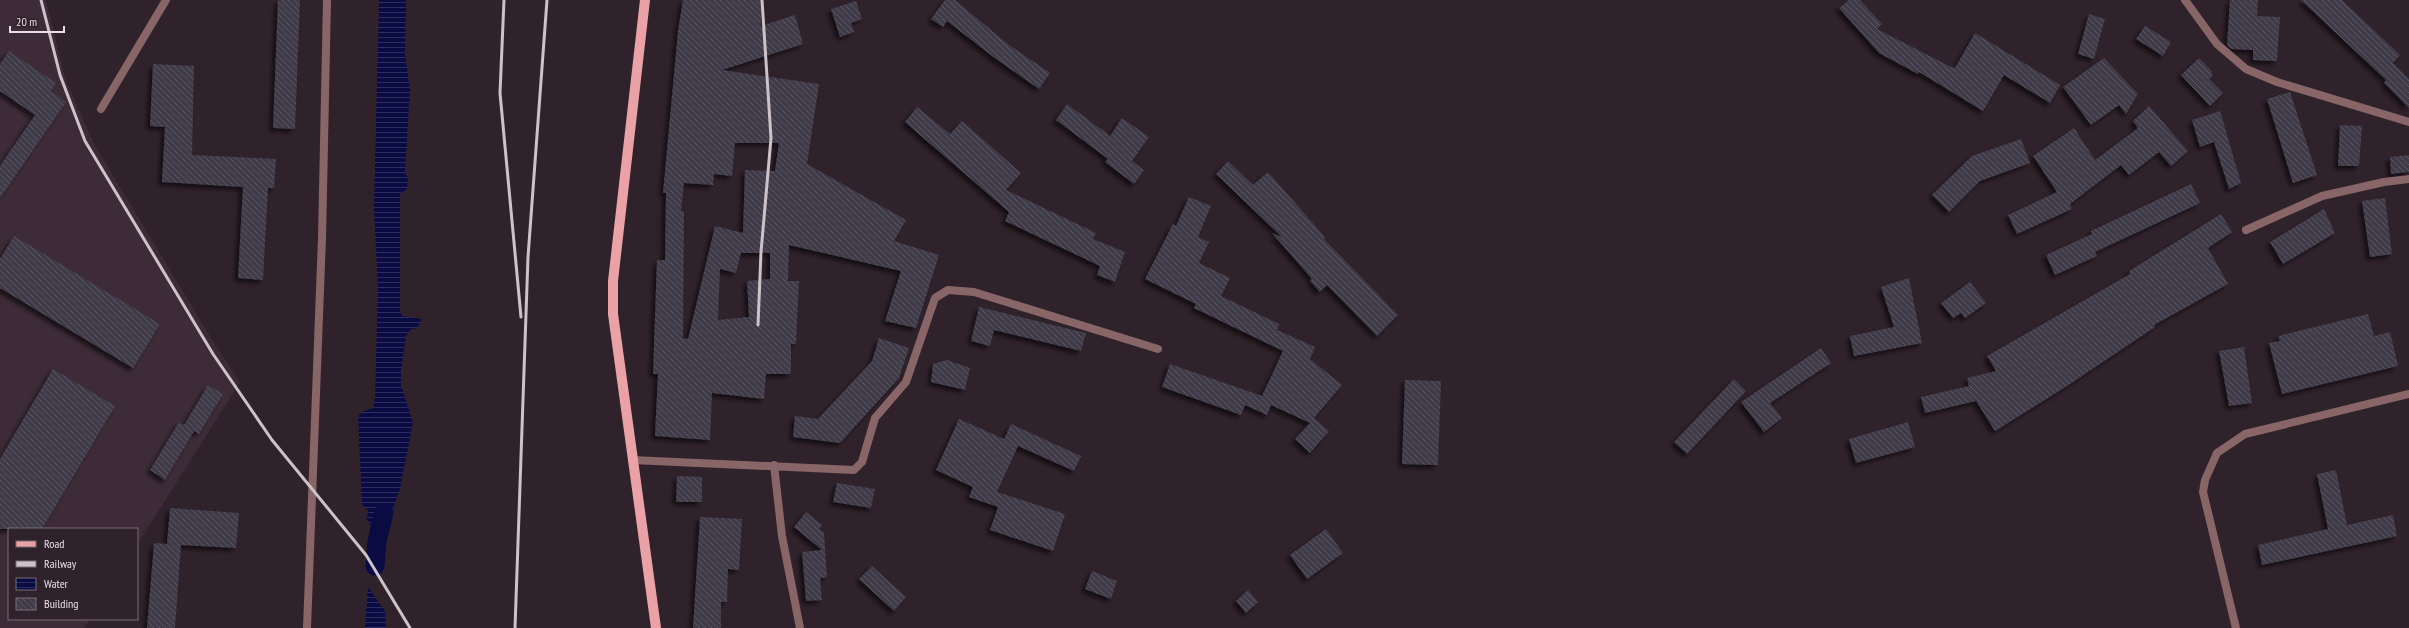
<svg xmlns="http://www.w3.org/2000/svg" width="2409" height="628" viewBox="0 0 2409 628" font-family="'PT Sans Narrow',sans-serif">
<defs>
<pattern id="water-rules" width="6" height="5" patternUnits="userSpaceOnUse"><rect width="6" height="5" fill="#0a0b43"/><path d="M0 2.5h6" fill="none" stroke="#2e2e5e"/></pattern>
<pattern id="building-back-hatch" width="6" height="6" patternUnits="userSpaceOnUse"><rect width="6" height="6" fill="#413a49"/><path d="M-1 5l2 2M0 0l6 6M5-1l2 2" fill="none" stroke="#5c5663"/></pattern>
<filter id="shadow"><feDropShadow dx="-3.5" dy="3.5" stdDeviation="2" flood-color="#0009"/></filter>
</defs>
<rect width="100%" height="100%" fill="#30222b"/>
<path fill="#3e2b38" d="M0 0H46L65 78 94 144 214 343 240 382 137 545V529H9V619H90L84 628H0Z"/>
<path fill="url(#water-rules)" d="M379 0H406L405 55 410 89 405 172 408 178 407 189 400 194V311L402 316 422 319 417 328 411 329 406 336 401 371V385L413 423 400 489 381 542 366 518 369 512 362 504 358 416 364 411 373 408 375 397 378 289 374 208Z
M368 587 385 611 386 628H365Z"/>
<g fill="none" stroke-linecap="round" stroke-linejoin="round">
<path stroke="#0a0b43" stroke-width="19" d="M375 566 377 541 384 513"/>
</g>
<path fill="url(#building-back-hatch)" fill-rule="evenodd" filter="url(#shadow)" d="M278 0H300L295 129 273 128Z
M683 0H761V26L795 15 803 44 722 70 819 84 807 164 906 220 894 241 939 255 916 328 885 321 901 271 789 245 788 281H799L796 344H791V374H766L764 399 712 393 710 440 655 436 658 374H653L657 260H665L666 193H663L678 31ZM735 143H779L775 171 745 170 743 233 715 226 688 339 683 338 684 211H681L684 183 713 185 714 174 732 176ZM741 253H770V279L747 281 749 317 718 320 720 269 736 273Z
M945 0H955L1009 45 1050 73 1039 89 996 59 947 21 943 27 931 19Z
M1849 0H1860L1882 24 1877 29 1951 67 1955 68 1975 33 2060 85 2050 103 2004 75 1983 111 1919 72 1918 74 1879 53 1839 8Z
M2230 0H2258L2257 16 2280 17 2277 61 2253 60V50L2231 49 2227 45Z
M2301 0H2342L2400 55 2393 63 2409 79V108L2384 83 2386 80Z
M856 1 862 19 851 23 854 32 840 37 831 9Z
M2089 14 2105 19 2094 59 2078 54Z
M2145 26 2171 42 2163 56 2136 39Z
M9 51 56 83 51 91 66 102 0 198V166L35 115 0 91V64Z
M2104 58 2138 94 2126 114 2119 105 2091 125 2063 87Z
M2199 58 2212 71V77L2209 79 2223 93 2210 106 2181 75Z
M153 64 194 66 192 155 276 159 274 188H268L263 280 238 278 243 187 162 182 165 127 150 126Z
M2290 92 2317 175 2293 183 2267 99Z
M1067 104 1110 136 1122 118 1149 137 1132 161 1144 170 1134 184 1105 162 1108 159 1056 120Z
M2149 106 2188 151 2171 166 2159 152 2129 175 2121 165 2070 204 2072 209 2017 234 2008 215 2057 192 2033 156 2074 128 2095 160 2138 128 2133 121Z
M917 107 950 134 962 121 1021 173 1006 190 1096 233 1093 239 1125 252 1115 282 1097 275 1100 266 1005 221 1009 212 905 122Z
M2220 111 2241 183 2229 189 2214 142 2200 147 2192 120Z
M2340 125 2362 126 2359 166H2338Z
M2021 139 2030 163 1980 181 1949 212 1932 195 1972 156Z
M2409 155V172L2391 174 2390 157Z
M1228 161 1253 185 1268 172 1325 237 1324 239 1398 315 1377 336 1327 285 1320 292 1310 281 1312 279 1272 233 1282 237 1216 174Z
M2191 184 2200 203 2095 252 2097 256 2055 275 2046 255 2092 234 2091 231Z
M1189 197 1211 206 1198 237 1209 242 1199 263 1230 278 1221 296 1279 324 1277 330 1315 347 1310 359 1342 385 1314 418 1329 431 1310 453 1295 439 1310 423 1271 405 1267 415 1245 405 1241 415 1162 387 1170 364 1262 396 1283 351 1194 308 1196 304 1145 279 1173 224 1176 226Z
M2385 198 2392 254 2370 257 2362 201Z
M2324 209 2335 233 2283 264 2270 242Z
M2221 214 2232 232 2208 248 2228 284 2154 325 2155 327 2067 386 1995 431 1976 401 1925 413 1921 397 1969 386 1967 378 1996 371 1987 356 2130 274 2129 271Z
M14 236 160 324 133 368 0 288V259Z
M1909 278 1922 343 1854 356 1850 336 1894 327 1881 287Z
M1970 282 1986 303 1965 318 1961 313 1953 318 1941 303Z
M979 307 1086 333 1081 351 994 330 990 346 971 341Z
M2368 314 2374 336 2390 332 2398 366 2282 394 2269 343 2280 341 2278 336Z
M879 338 909 348 899 378 840 443 793 437 795 416 818 419 872 361Z
M2244 347 2252 403 2229 406 2219 351Z
M1821 348 1831 363 1770 403 1782 418 1764 432 1741 402Z
M947 360 970 368 965 390 931 382 933 364Z
M53 369 115 406 42 529H0V459Z
M1734 379 1746 391 1687 454 1674 442Z
M1405 380 1441 381 1438 465 1402 464Z
M208 385 223 394 199 434 184 425Z
M959 419 1004 439 1011 424 1081 456 1074 471 1018 446 997 492 1065 514 1053 551 990 530 998 507 969 497 973 487 936 470Z
M179 422 194 431 165 480 150 470Z
M1908 422 1915 447 1856 463 1849 439Z
M2336 470 2347 525 2393 515 2397 536 2262 565 2258 545 2328 529 2317 474Z
M677 476 702 477V502H676Z
M837 483 875 489 871 508 833 502Z
M170 508 239 513 236 548 181 545 175 628H147L154 543 167 544Z
M806 512 822 525 819 529 824 532 827 577 820 578 822 600 806 601 802 552 822 550 794 527Z
M700 517 742 519 739 570 728 569 727 602H721V628H693Z
M1326 529 1343 553 1307 579 1290 555Z
M872 566 906 597 894 611 859 579Z
M1092 571 1117 581 1111 599 1085 589Z
M1248 590 1258 602 1246 613 1236 601Z"/>
<g fill="none" stroke-linecap="round" stroke-linejoin="round">
<path stroke="#886567" stroke-width="8" d="M2185 0 2217 44 2246 69 2277 82 2409 122
M101 109 166 0
M2246 230 2322 196 2384 182 2409 179
M632 460 854 470 862 462 875 418 906 382 935 298 948 290 974 292 1158 349
M774 465 782 536 800 628
M307 628 322 238 327 0
M2236 628 2203 492 2205 480 2217 453 2245 434 2409 394"/>
<path stroke="#eaa2a7" stroke-width="10" d="M645 0 613 281V314L656 628"/>
<path stroke="#ccc2c8" stroke-width="3" d="M41 0 60 75 85 141 213 354 272 440 366 555 410 628
M504 0 500 93 521 317
M758 325 761 252 771 138 762 0
M515 628 528 257 547 0"/>
</g>
<rect x="8" y="528" width="130" height="92" fill="#30222b" stroke="#7a6d75"/>
<rect x="16" y="541" width="20" height="6" fill="#eaa2a7" stroke="#7a6d75"/>
<text x="44" y="548" font-size="12" fill="#e8dee4">Road</text>
<rect x="16" y="561" width="20" height="6" fill="#ccc2c8" stroke="#7a6d75"/>
<text x="44" y="568" font-size="12" fill="#e8dee4">Railway</text>
<rect x="16" y="578" width="20" height="12" fill="url(#water-rules)" stroke="#7a6d75"/>
<text x="44" y="588" font-size="12" fill="#e8dee4">Water</text>
<rect x="16" y="598" width="20" height="12" fill="url(#building-back-hatch)" stroke="#7a6d75"/>
<text x="44" y="608" font-size="12" fill="#e8dee4">Building</text>
<path d="M10 26v6h54v-6" fill="none" stroke="#e8dee4" stroke-width="2"/>
<text x="16" y="26" font-size="12" fill="#e8dee4" stroke="#30222b" stroke-width="3" paint-order="stroke">20 m</text>
</svg>
